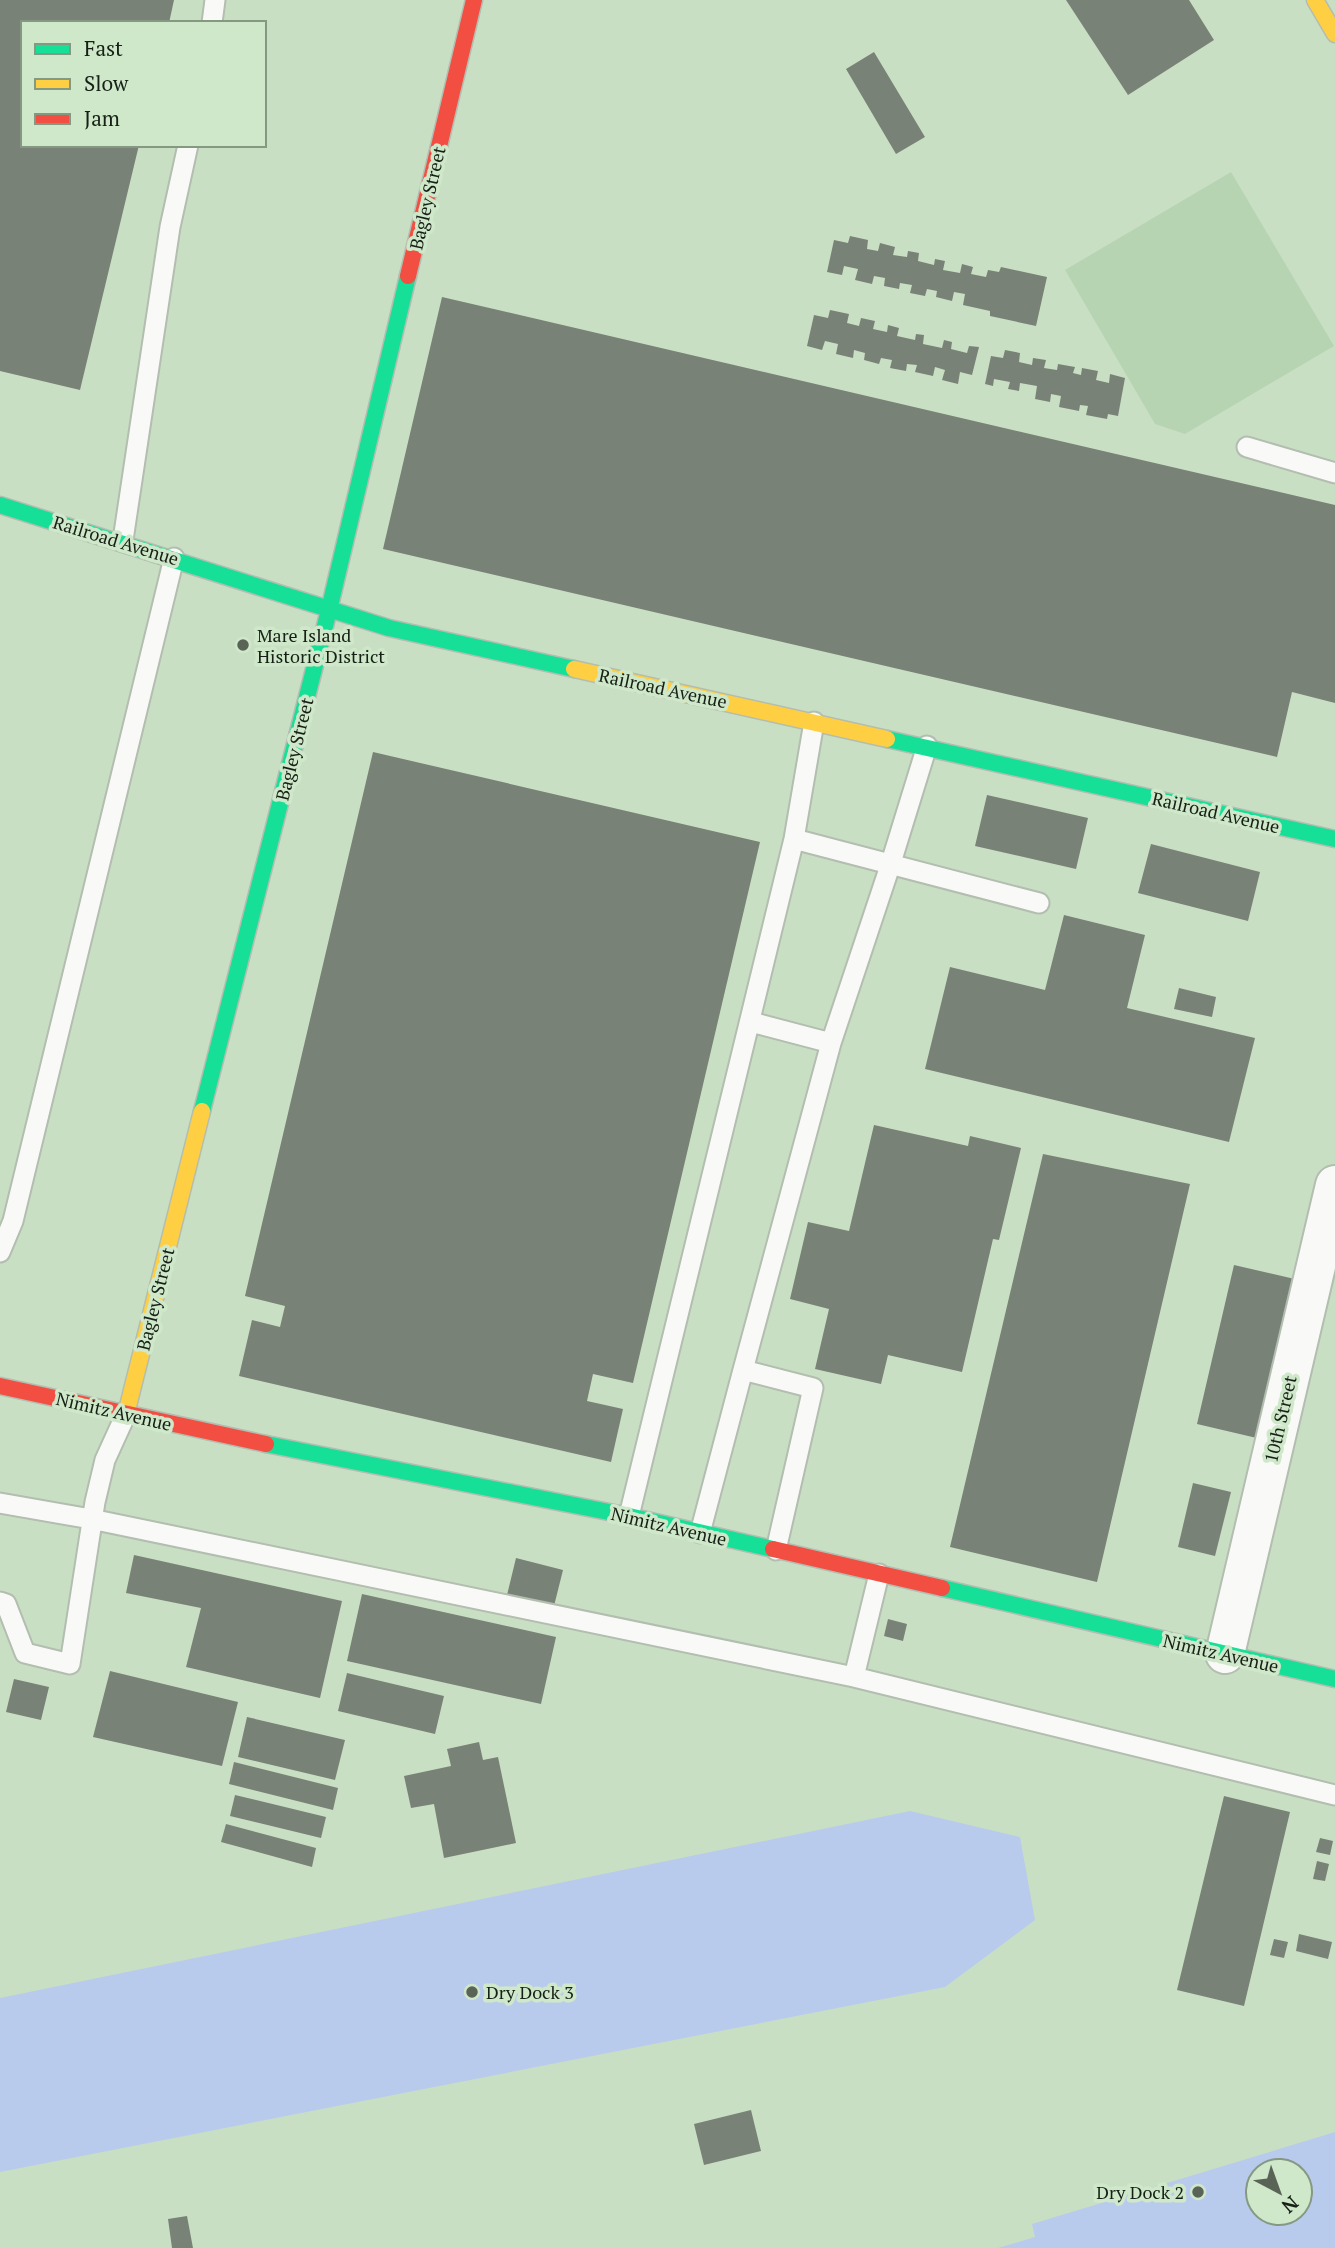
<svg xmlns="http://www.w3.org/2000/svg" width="1335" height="2248" viewBox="0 0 1335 2248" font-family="'PT Serif',serif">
<rect width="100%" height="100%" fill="#d4e1d1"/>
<path fill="#c9dfc4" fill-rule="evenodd" d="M0 0H1335V2248H0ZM23 23H264V145H23ZM1258 2171H1300V2213H1258Z"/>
<path fill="#b7d4b2" d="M1231 172 1334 346 1185 434 1155 424 1065 270Z"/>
<path fill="#b9cbec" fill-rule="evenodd" d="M910 1811 1020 1837 1035 1920 945 1987 0 2172V1998Z
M1335 2132V2248H998L1035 2237 1032 2224ZM1300 2171V2213H1258V2171Z"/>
<path fill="#798276" d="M0 0H174L169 23H23V145H139L80 390 0 371Z
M1066 0H1189L1214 40 1128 95Z
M874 52 925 137 896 154 846 69Z
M850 236 868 240 867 249 878 251 880 243 895 247 893 255 907 257 908 251 919 253 918 261 934 265 935 259 945 261 943 270 960 273 962 264 973 267 971 274 986 277 988 270 999 272 1001 267 1047 277 1036 326 990 316V311L963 305 965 294 954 292 952 301 936 297 937 291 927 289 925 296 910 293 912 285 900 283 899 289 884 286 885 278 874 276 872 284 855 280 858 269 844 266 842 275 827 272 834 240 848 243Z
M442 297 1335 505V703L1292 692 1277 757 383 549Z
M830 310 849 314 847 323 859 326 861 318 875 321 873 329 887 332 888 325 899 328 897 336 915 340 916 334 924 335 923 344 942 348 944 340 952 342 951 349 967 353 969 346 979 347 972 375 960 372 958 384 942 380 945 370 935 367 933 376 915 372 917 365 907 364 906 371 890 368 892 360 881 358 879 364 864 360 865 353 854 350 853 358 836 354 838 344 825 341 822 350 807 346 814 315 828 318Z
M1005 350 1020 353 1019 362 1032 365 1033 358 1046 360 1044 368 1057 370 1058 364 1075 367 1073 373 1081 375 1082 368 1098 371 1096 380 1109 383 1110 374 1125 378 1118 416 1108 414 1107 419 1086 415 1088 406 1080 405 1079 411 1059 407 1061 396 1051 394 1050 402 1035 399 1037 386 1020 383 1019 391 1008 389 1010 382 994 379 993 386 985 384 991 356 1003 358Z
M373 752 760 842 633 1383 593 1374 587 1401 623 1409 611 1462 239 1376 252 1320 280 1327 285 1306 245 1296Z
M987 795 1088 818 1076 869 975 846Z
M1151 844 1260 872 1248 921 1138 893Z
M1064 915 1145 935 1127 1008 1255 1038 1229 1142 925 1069 950 967 1045 990Z
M1179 988 1216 997 1212 1017 1174 1009Z
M874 1125 968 1146 970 1136 1021 1148 999 1240 993 1239 962 1372 888 1355 881 1384 815 1369 829 1309 790 1299 808 1222 849 1231Z
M1043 1154 1190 1184 1097 1582 950 1547Z
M1234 1265 1299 1280 1261 1439 1197 1424Z
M1193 1483 1231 1492 1215 1556 1178 1547Z
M134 1555 342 1601 320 1698 186 1667 201 1608 126 1593Z
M516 1558 563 1570 554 1606 507 1595Z
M362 1594 556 1637 541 1704 347 1661Z
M888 1619 907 1624 903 1641 884 1636Z
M110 1671 238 1702 222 1766 93 1737Z
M347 1673 444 1696 435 1734 338 1711Z
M14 1679 49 1687 41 1720 6 1712Z
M247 1717 345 1740 335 1780 238 1757Z
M479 1742 483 1760 498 1757 516 1843 444 1858 434 1804 411 1808 404 1776 451 1766 447 1749Z
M234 1762 338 1788 333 1810 229 1784Z
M235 1795 326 1817 321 1838 230 1816Z
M1224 1796 1290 1812 1244 2006 1177 1990Z
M226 1824 316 1848 312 1867 221 1842Z
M1320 1838 1333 1841 1330 1855 1316 1852Z
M1317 1861 1329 1864 1325 1881 1313 1879Z
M1299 1934 1332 1942 1328 1959 1296 1951Z
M1274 1939 1288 1942 1284 1958 1270 1955Z
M751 2110 761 2151 704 2165 694 2124Z
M187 2216 193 2248H172L168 2219Z"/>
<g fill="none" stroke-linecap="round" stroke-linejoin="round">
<defs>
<path id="lane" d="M212 23 215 0
M1247 447 1335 473
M123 540 170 227 188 145
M794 839 1039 903
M831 1043 890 866 927 746
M0 1252 13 1221 174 558
M743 1370 831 1043 751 1022
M0 1503 91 1519 854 1677 879 1574
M629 1516 794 839 814 722
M700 1533 743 1370 813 1388 776 1550
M0 1602 6 1604 25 1653 70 1664 95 1502 105 1460 126 1414
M854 1677 1335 1795"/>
<path id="street" d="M1225 1654 1335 1185"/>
<path id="fast" d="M0 505 389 628 574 669
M887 739 1335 839
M202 1111 329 610 408 276
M266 1444 629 1516 773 1549
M942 1588 1335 1679"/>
<path id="slow" d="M1315 0 1335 34
M574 669 887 739
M126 1414 202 1111"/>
<path id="jam" d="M408 276 474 0
M0 1386 266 1444
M773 1549 942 1588"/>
</defs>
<use href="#lane" stroke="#b3bdb0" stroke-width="23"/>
<use href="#street" stroke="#b3bdb0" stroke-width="42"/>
<use href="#fast" stroke="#b3bdb0" stroke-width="19"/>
<use href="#slow" stroke="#b3bdb0" stroke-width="19"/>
<use href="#jam" stroke="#b3bdb0" stroke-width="19"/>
<use href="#lane" stroke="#f9faf8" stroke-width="19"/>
<use href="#street" stroke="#f9faf8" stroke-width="38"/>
<use href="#fast" stroke="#16e098" stroke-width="16"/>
<use href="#slow" stroke="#ffcf43" stroke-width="16"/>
<use href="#jam" stroke="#f24e42" stroke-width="16"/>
</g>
<g fill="#596457" stroke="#cfe8ca" stroke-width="2.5">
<circle cx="243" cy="645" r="7"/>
<circle cx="472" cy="1992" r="7"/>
<circle cx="1198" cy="2192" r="7"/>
</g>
<g text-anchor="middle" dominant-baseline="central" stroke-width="7" stroke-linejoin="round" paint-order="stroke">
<g font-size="18" fill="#172016" stroke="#cfe8ca">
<text transform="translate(427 198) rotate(-77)">Bagley Street</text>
<text transform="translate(116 540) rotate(17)">Railroad Avenue</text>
<text transform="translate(663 688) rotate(12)">Railroad Avenue</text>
<text transform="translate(294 749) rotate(-76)">Bagley Street</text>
<text transform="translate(1216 812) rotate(13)">Railroad Avenue</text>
<text transform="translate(155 1299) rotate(-76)">Bagley Street</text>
<text transform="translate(114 1411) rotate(13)">Nimitz Avenue</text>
<text transform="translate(1280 1419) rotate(-77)">10th Street</text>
<text transform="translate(669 1526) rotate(13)">Nimitz Avenue</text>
<text transform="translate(1221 1653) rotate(13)">Nimitz Avenue</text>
</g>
<g font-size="18" fill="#172016" stroke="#cfe8ca" text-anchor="start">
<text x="257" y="635">Mare Island<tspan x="257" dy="21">Historic District</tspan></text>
<text x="486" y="1992">Dry Dock 3</text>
<text x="1184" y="2192" text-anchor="end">Dry Dock 2</text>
</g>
</g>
<rect x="21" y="21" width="245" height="126" fill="#cfe8ca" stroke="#859882" stroke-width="2"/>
<rect x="35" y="44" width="35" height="10" fill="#16e098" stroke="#859882" stroke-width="2"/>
<text x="84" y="56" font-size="21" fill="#172016">Fast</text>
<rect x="35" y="79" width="35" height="10" fill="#ffcf43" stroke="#859882" stroke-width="2"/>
<text x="84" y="91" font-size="21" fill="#172016">Slow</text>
<rect x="35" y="114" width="35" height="10" fill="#f24e42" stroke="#859882" stroke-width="2"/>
<text x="84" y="126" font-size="21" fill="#172016">Jam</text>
<g transform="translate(1279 2192) rotate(139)"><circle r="33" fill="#cfe8ca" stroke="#859882" stroke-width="2"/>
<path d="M0-5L12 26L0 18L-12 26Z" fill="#596457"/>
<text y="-10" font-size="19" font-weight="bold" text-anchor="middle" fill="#172016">N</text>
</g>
</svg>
